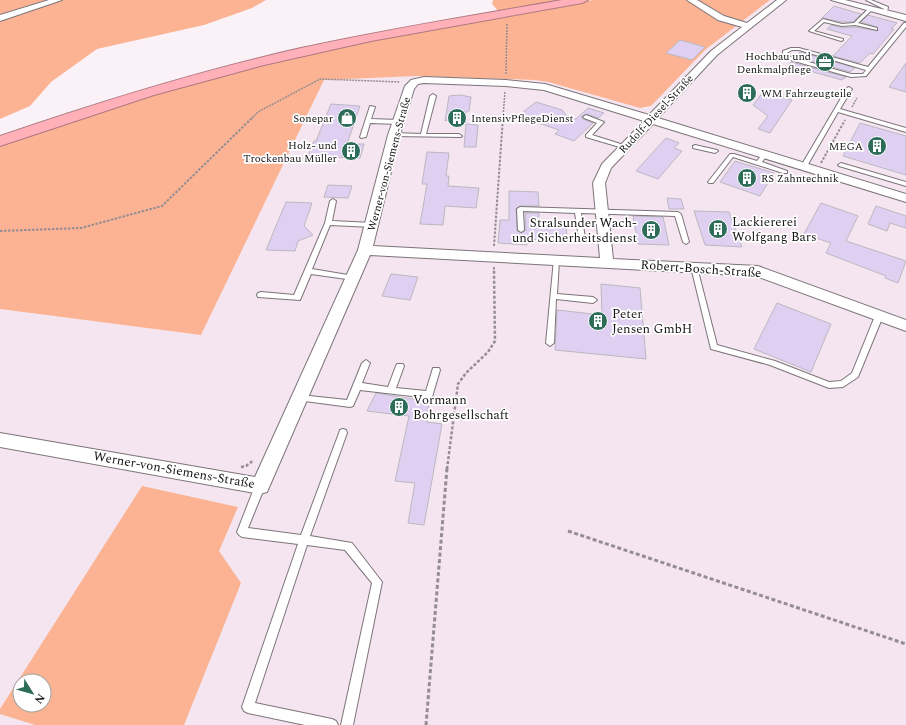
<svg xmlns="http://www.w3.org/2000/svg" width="906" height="725" viewBox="0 0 906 725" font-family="Spectral,serif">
<rect width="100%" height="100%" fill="#fbf2f8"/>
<path fill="#f4e5f0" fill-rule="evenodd" d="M770 0H906V725H0V309L201 335 324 80 417 76 534 80 548 82 640 108H646L651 106 705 50ZM20 681H44V705H20Z"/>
<path fill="#fbb393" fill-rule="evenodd" d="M0 0H266L252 8 204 25 97 49 51 82 30 106 0 119Z
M493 0H572L500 13 492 4Z
M593 0H770L705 50 651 106 640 108 548 82 534 80 417 76 324 80 201 335 0 309V145C79 117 159 90 240 69 357 39 475 22 593 0Z
M142 486 238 507 219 551 241 583 184 725H35L0 714V709ZM20 681H44V705H20Z"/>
<path fill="#dfd0f2" stroke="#bbb8c1" d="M834 6 854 12 861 14 853 22H842L822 18Z
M868 15 897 23 891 29H894L873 54 870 53 860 63 833 56 852 36 827 29 831 25 842 28 855 27 878 31 877 27 861 22Z
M680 40 705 47 692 60 666 53Z
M800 52 829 60 855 68 850 72 796 57Z
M791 62 846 77 842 80 788 65Z
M906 63V92L889 87Z
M763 92 792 100 770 133 758 129 768 116 753 105Z
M460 95 471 97 469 111 445 121 449 96Z
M536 102 562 110 567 116 576 119 588 108 604 113 598 118 587 114 582 116 583 119 593 123 574 141 555 134 559 130 518 116Z
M331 104 360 106 347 144H364L360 158 308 156 314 141H316Z
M860 123 906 136V175L843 156Z
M466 124 478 125 476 147H464Z
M666 138 679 143 674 148 682 151 658 179 636 171Z
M427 152 449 153 446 176H449L448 186 479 188 476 208 445 206 443 225 420 224 427 184H422Z
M735 161 774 173 760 196 720 182Z
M328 185 352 186 348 198 324 197Z
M509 191 538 192 539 206H520L516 208 517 231 522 233 526 230 525 213H539V220L566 221 567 241 527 239V245L498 243 500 220H509Z
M667 198 681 199 684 209H669Z
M286 202 312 203 304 226 313 235 298 241 295 251 266 250Z
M821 203 858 216 846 241 906 261 898 283 885 278 886 276 826 253 831 243 804 234Z
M876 206 906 216V228L890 223 887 231 868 224Z
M694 211 729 212 742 247 705 245Z
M633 216 663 217 669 245 638 244Z
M391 274 418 277 410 300 382 296Z
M601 284 640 288 646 359 555 350 557 310 602 315Z
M777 303 831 324 811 372 754 349Z
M376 393 430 402 425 418H428L427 422 442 424 424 525 408 523 415 483 395 481 409 416 367 411Z"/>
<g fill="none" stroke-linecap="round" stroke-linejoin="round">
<defs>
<path id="lane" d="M866 0H871L888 7 887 12 883 13 884 9Z
M869 8 873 9 858 23 877 28V30L855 25 842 26 824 22 814 31 843 39V40L841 41 809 31 823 19 842 24 854 23Z
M904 23H906V27L866 76 851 77 787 59 783 55V51L791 48H799L868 67ZM792 50H799L866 70 863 74H851L791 57 787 55V53Z
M849 87 852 89 840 109 906 128V132L838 112 807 166 806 167H802L801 166 847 88Z
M433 94 436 96 426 134H459L462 136 461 137 392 136V134L394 133 421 134 430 96Z
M370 106 375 107 371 119 398 120 401 122 398 124 370 123 366 137 361 138 360 137Z
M586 115 604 122 592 135 627 146V148H623L586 137V135L597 123 584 118 583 117Z
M695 145 717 150 718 151 715 153 693 148V146Z
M765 152 768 154 762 162 787 171V173H783L733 157 713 183H709L708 182 730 154H734L757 161 763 153Z
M841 163 906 182V186L839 166 838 165Z
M333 199 336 201 332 221 373 223 376 225 373 227 330 225 312 269 354 276H357L358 278 357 280H354L311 274 300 300 258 297 257 295 258 293 261 292 294 295 325 223 330 201Z
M520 207 678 212 681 214 689 242 686 244 683 242 675 216 581 213 585 238 582 240 579 238 575 213 523 211 524 230 521 232 518 230 517 209Z
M554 259H556L559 261 557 294 593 297 597 300 593 303 556 299 554 343 550 346 546 343Z
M692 265H696L697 267 717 345 775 361 829 382 841 381 852 373 875 316 876 314H882L883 316 858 377 843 387 829 388 770 365 711 349 691 267Z
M366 360 370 363 362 383 388 387 396 366 397 364H403L404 366 396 388 426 391 433 368H439L440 370 432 397 429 398 360 390 353 406 350 407 297 400 296 398 297 396 300 395 347 400 362 363Z
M343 429 346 430 347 433 310 536 352 543 382 582 353 725H341L372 583 345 550 307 545 255 703 332 719 336 721 338 725H305L248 713 244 711 242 707 298 544 242 537 239 535 237 532 255 486 257 483 260 482 263 483 265 486 248 528 301 535 339 433 340 430Z"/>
<path id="street" d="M49 0H62L0 21V15Z
M687 0H697L724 16 747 23 777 0H786L717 55 658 118 906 194V202L653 124 611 168 605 183 613 259 758 266 906 320V331L756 276 370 255 267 492 260 494 0 447V433L255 477 358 250 388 135 405 86 411 80 424 77 506 80 545 84 649 115 711 51 742 27 718 20ZM424 83 506 86 544 90 644 121 602 164 593 183 600 258 373 246 400 135 414 89 418 84Z
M831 0H845L906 15V21Z"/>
<path id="highway" d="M562 0H588L582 3 371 41 264 65 154 95 0 146V136C99 102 199 71 301 48 388 29 475 15 562 0Z"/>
</defs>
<use href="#lane" stroke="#7c7479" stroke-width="2"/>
<use href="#street" stroke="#7c7479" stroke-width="2"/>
<use href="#highway" stroke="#ad7980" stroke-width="2"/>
<path stroke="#948d92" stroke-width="1.5" stroke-dasharray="2 1" stroke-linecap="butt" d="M506 74 507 23
M852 107 857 98
M252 118 258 112 320 79 400 82
M503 118 505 91"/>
<path stroke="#948d92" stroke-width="2" stroke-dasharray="2.5 1.5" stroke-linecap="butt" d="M821 163 845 120
M0 231 81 228 162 206 253 117
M494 246 503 117
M494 267V271"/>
<path stroke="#948d92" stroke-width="2.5" stroke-dasharray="3 2" stroke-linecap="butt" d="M241 467 246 466 254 460
M447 469 458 384 466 373 488 352 495 341 494 270"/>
<path stroke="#948d92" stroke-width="3" stroke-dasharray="4 2.5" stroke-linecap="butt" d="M568 531 906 644
M426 725 447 468"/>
<use href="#lane" fill="#fff" fill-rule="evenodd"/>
<use href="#street" fill="#fff" fill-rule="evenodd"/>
<use href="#highway" fill="#ffb0b9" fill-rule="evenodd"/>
</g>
<defs>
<symbol id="office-disc" viewBox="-11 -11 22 22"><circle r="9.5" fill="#2d6c59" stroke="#fff"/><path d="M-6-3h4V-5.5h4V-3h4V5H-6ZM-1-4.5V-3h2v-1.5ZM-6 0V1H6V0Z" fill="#fff"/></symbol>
<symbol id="building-disc" viewBox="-11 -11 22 22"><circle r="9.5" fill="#2d6c59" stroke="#fff"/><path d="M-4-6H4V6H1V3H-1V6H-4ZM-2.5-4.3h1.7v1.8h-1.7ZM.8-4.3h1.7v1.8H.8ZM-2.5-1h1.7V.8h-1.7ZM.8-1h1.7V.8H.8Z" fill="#fff"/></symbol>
<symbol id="shop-disc" viewBox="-11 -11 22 22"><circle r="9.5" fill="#2d6c59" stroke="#fff"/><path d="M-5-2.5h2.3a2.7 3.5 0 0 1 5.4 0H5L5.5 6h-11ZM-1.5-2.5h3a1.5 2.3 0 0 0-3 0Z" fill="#fff"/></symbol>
</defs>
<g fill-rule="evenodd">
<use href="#office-disc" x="814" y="51" width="22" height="22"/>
<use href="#building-disc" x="736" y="82" width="22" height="22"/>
<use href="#shop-disc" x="336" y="107" width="22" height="22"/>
<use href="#building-disc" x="446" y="107" width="22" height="22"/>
<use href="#building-disc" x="866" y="135" width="22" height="22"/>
<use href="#building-disc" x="340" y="140" width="22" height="22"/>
<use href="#building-disc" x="736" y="167" width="22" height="22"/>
<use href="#building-disc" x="707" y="218" width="22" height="22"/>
<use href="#building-disc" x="640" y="219" width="22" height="22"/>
<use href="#building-disc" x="587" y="310" width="22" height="22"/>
<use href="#building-disc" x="388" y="396" width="22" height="22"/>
</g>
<g text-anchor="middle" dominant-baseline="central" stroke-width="3.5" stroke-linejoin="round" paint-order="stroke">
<g font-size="11" fill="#161315" stroke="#fff" text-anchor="end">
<text x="811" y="56">Hochbau und<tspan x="811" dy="13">Denkmalpflege</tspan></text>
<text x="761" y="93" text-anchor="start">WM Fahrzeugteile</text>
<text x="333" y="118">Sonepar</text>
<text x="471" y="118" text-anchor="start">IntensivPflegeDienst</text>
<text x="337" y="145">Holz- und<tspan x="337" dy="13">Trockenbau Müller</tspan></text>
<text x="863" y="146">MEGA</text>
<text x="761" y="178" text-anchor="start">RS Zahntechnik</text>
</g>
<g font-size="11" fill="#161315" stroke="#fff">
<text transform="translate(656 114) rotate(-47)">Rudolf-Diesel-Straße</text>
<text transform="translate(389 164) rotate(-75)">Werner-von-Siemens-Straße</text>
</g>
<g font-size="13" fill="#161315" stroke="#fff" text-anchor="start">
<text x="732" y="222">Lackiererei<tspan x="732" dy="15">Wolfgang Bars</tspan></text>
<text x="637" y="223" text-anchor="end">Stralsunder Wach-<tspan x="637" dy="15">und Sicherheitsdienst</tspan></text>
<text x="612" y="314">Peter<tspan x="612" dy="15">Jensen GmbH</tspan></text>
<text x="413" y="400">Vormann<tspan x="413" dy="15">Bohrgesellschaft</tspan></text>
</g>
<g font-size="13" fill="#161315" stroke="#fff">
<text transform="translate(701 269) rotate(4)">Robert-Bosch-Straße</text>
<text transform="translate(174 470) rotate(10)">Werner-von-Siemens-Straße</text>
</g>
</g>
<g transform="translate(32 693) rotate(127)"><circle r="19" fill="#ffffff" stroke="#a2a1a1"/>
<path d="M0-3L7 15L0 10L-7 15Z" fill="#2d6c59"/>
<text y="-6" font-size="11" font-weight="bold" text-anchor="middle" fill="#161315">N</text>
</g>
</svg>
